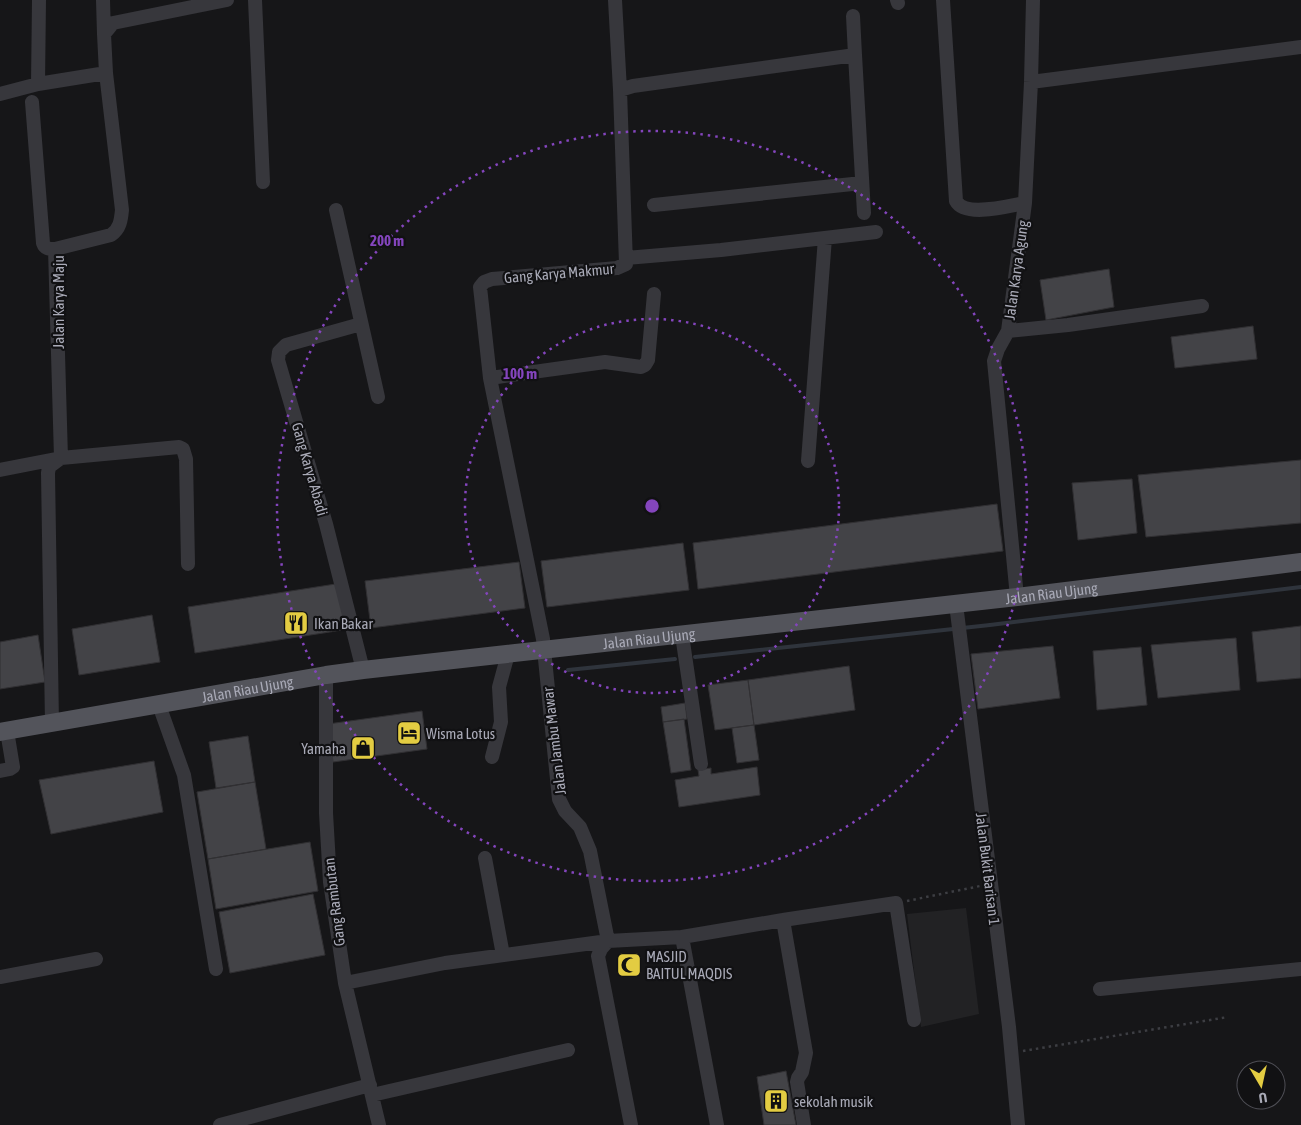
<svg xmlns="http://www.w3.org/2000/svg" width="1301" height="1125" viewBox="0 0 1301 1125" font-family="'Asap Condensed',sans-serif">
<rect width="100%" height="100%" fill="#161618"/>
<path fill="#222224" d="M966 908 979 1014 921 1027 907 914Z"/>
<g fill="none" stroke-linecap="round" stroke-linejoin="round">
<path stroke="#2f343c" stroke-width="4" d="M695 657 990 625 1301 587
M568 670 675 659"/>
</g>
<path fill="#434347" stroke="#313033" d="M1109 269 1114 307 1046 320 1040 280Z
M1253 326 1257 359 1175 368 1171 337Z
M1301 460V523L1146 537 1138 475Z
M1132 479 1137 533 1078 540 1072 483Z
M997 504 1003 551 698 589 693 543Z
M683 543 689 590 547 607 541 561Z
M519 562 525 608 371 628 365 581Z
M342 583 349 629 195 653 188 607Z
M152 615 160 662 79 675 72 629Z
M1301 626V678L1257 682 1252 632Z
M38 635 45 682 0 689V642Z
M1236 638 1240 690 1158 698 1151 645Z
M1053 646 1060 698 978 709 971 654Z
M1141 647 1147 705 1097 710 1093 651Z
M849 666 855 710 754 725 748 680Z
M748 680 754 725 715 730 708 685Z
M685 703 687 719 663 722 661 707Z
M422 711 427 749 333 762 328 724Z
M684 719 691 770 671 773 663 722Z
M754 725 759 760 737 763 732 728Z
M248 736 255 782 216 788 209 742Z
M154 761 163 812 51 834 39 780Z
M757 767 760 795 679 807 675 780 699 776 698 770 711 768V774Z
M255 782 266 849 208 859 197 792Z
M310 842 318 891 216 909 208 859Z
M313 894 325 955 230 973 219 912Z
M786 1071 796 1125H764L757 1077Z"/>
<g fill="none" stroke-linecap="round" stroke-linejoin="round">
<path stroke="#3d3e43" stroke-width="2.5" stroke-dasharray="2.5 4" stroke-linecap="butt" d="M907 901 980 886
M1023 1051 1228 1017"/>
<path stroke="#37373c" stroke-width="14" d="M103 0 104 34
M255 0 263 182
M615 0 620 90 626 264 617 268 492 279 484 282 480 287 490 378 543 639 559 799 565 811 580 827 590 851 608 941 601 949 598 956 631 1125
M897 0 898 3
M943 0 956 201C965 218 1009 206 1025 203
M853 16 855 55
M1031 82 1301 47
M38 84 39 0
M620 90 633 86 855 55 864 213
M0 94 38 84 106 73
M32 102 43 243C45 249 49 249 55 249
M654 205 862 183
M336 210 378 397
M626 258 721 250 876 232
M361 324 286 345 279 352 278 360 326 524 363 670
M1008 331 1068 325 1202 306
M490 378 605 362 641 367 645 365 648 360 654 294
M808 461 825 238
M0 470 61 458 55 249 111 235C120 229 121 220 122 210L106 73 104 34 113 23 227 0
M1017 597 994 361 998 349 1008 331 1025 203 1031 82 1033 0
M956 604 1009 1027 1018 1125
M682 635 701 764
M326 675V813L330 882 345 983 379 1125
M159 705 184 775 216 969
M52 724 48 473 49 467 61 458 179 447 183 449 186 459 188 564
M492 757 501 722 499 687 508 654
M0 771 10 769 13 767 7 731
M485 858 503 955
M783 920 806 1053 802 1072 798 1078 797 1082 804 1125
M682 937 717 1125
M0 977 96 959
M345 983 445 963 608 941 682 937 783 920 896 903 914 1020
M1100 989 1301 969
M372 1095 568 1050
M220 1125 370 1085"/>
<path stroke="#53545b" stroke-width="18" id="s1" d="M0 732 326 675 363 670 1017 597 1301 562"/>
</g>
<g fill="none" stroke="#8445bd" stroke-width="2.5" stroke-dasharray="2.5 5">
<circle cx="652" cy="506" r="187"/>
<circle cx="652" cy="506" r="375"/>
</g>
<defs>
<symbol id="restaurant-square" viewBox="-11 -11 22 22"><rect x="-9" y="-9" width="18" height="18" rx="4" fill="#e3cc42" stroke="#111113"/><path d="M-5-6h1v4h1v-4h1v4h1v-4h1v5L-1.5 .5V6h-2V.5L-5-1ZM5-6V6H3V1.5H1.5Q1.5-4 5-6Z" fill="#111"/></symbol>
<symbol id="hotel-square" viewBox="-11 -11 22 22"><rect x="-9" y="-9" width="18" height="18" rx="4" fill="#e3cc42" stroke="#111113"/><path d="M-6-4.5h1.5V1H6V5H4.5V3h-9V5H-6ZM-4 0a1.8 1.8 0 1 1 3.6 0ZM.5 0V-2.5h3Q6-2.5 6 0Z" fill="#111"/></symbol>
<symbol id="shop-square" viewBox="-11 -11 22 22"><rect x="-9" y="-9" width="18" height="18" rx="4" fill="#e3cc42" stroke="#111113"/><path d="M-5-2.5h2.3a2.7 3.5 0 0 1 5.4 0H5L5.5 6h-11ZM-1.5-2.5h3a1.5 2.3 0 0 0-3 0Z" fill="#111"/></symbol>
<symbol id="mosque-square" viewBox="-11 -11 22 22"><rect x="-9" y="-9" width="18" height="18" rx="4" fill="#e3cc42" stroke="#111113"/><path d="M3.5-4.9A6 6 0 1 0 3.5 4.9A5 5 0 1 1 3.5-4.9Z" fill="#111"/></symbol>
<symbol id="building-square" viewBox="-11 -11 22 22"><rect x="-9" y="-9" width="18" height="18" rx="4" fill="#e3cc42" stroke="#111113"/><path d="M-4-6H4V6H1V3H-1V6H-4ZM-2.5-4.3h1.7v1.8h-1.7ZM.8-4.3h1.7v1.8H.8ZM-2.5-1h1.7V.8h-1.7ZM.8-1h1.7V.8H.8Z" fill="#111"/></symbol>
</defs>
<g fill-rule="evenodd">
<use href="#restaurant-square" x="282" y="609" width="28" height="28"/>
<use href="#hotel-square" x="395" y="719" width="28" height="28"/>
<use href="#shop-square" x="349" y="734" width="28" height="28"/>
<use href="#mosque-square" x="615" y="951" width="28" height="28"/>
<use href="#building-square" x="762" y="1087" width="28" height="28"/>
</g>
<g text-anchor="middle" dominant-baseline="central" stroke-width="4.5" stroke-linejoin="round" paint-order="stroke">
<g font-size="15" fill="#a9aab7" stroke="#111113">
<text transform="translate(1016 270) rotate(-82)">Jalan Karya Agung</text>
<text transform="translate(559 273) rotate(-5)">Gang Karya Makmur</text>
<text transform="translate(58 302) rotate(-90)">Jalan Karya Maju</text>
<text transform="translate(310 469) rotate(74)">Gang Karya Abadi</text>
<text stroke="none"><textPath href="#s1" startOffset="1061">Jalan Riau Ujung</textPath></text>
<text stroke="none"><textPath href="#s1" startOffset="656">Jalan Riau Ujung</textPath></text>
<text stroke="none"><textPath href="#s1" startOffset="251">Jalan Riau Ujung</textPath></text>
<text transform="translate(554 741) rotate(-97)">Jalan Jambu Mawar</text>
<text transform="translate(988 869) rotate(83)">Jalan Bukit Barisan 1</text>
<text transform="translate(334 902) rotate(-97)">Gang Rambutan</text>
</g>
<g font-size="15" fill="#a9aab7" stroke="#111113" text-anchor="start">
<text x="314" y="623">Ikan Bakar</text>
<text x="426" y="733">Wisma Lotus</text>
<text x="346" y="748" text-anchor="end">Yamaha</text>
<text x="646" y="956">MASJID<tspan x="646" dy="17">BAITUL MAQDIS</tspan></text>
<text x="794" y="1101">sekolah musik</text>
</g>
</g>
<circle cx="652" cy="506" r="8" fill="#8445bd" stroke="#111113" stroke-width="2.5"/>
<g font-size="15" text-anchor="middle" font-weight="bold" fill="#8445bd" stroke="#111113" stroke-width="4.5" stroke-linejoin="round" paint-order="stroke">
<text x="387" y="246">200 m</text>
<text x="520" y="379">100 m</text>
</g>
<g transform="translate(1261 1085) rotate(171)"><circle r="24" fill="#111113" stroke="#4e4e55"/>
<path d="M0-4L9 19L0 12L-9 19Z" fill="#e3cc42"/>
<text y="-8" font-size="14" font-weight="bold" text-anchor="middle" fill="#a9aab7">U</text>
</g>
</svg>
